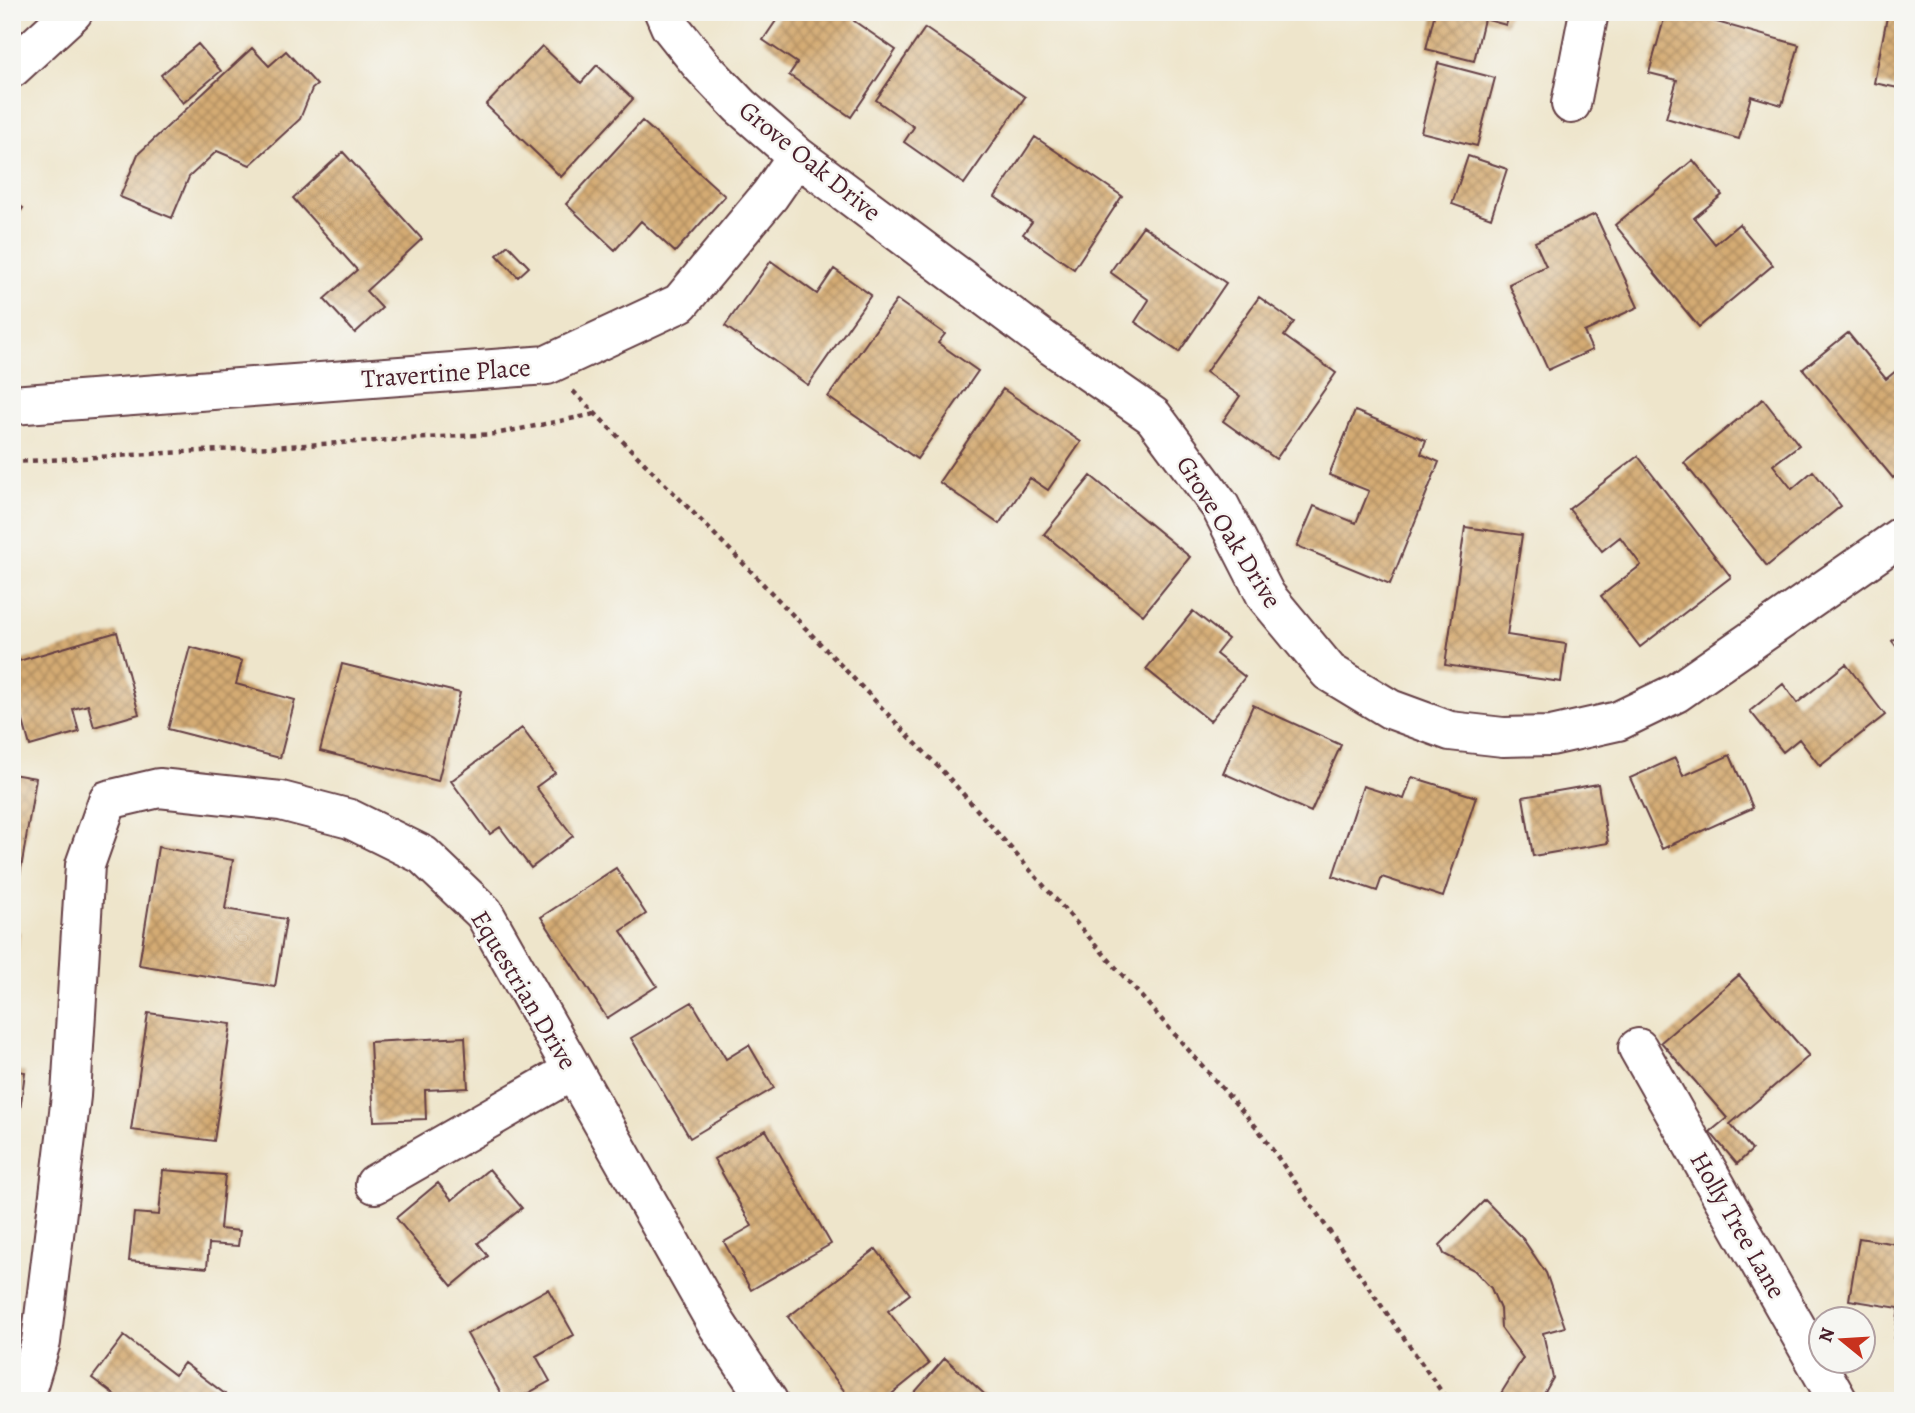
<svg xmlns="http://www.w3.org/2000/svg" width="1915" height="1413" viewBox="0 0 1915 1413" font-family="Alegreya,serif">
<defs>
<pattern id="building-cross-hatch" width="8" height="8" patternUnits="userSpaceOnUse" patternTransform="scale(1.75)"><rect width="8" height="8" fill="#d4ab73"/><path d="M0 0l8 8M0 8l8-8" fill="none" stroke="#ae8b5f"/></pattern>
</defs>
<rect width="100%" height="100%" fill="#f6f6f2"/>
<filter id="ink" filterUnits="userSpaceOnUse"><feTurbulence type="fractalNoise" baseFrequency=".0143" numOctaves="2"/><feDisplacementMap in="SourceGraphic" scale="14" xChannelSelector="R" yChannelSelector="G"/><feConvolveMatrix kernelMatrix="1 2 1 2 8 2 1 2 1" color-interpolation-filters="sRGB"/></filter>
<filter id="wash" filterUnits="userSpaceOnUse"><feTurbulence type="fractalNoise" baseFrequency=".00686" numOctaves="4" result="noise"/><feDisplacementMap in="SourceGraphic" scale="28" xChannelSelector="R" yChannelSelector="G"/><feGaussianBlur stdDeviation="1.57" result="paint"/><feColorMatrix in="noise" values="0 0 0 0 0 0 0 0 0 0 0 0 0 0 0 0 0 1.4 0 .05"/><feComposite in="paint" operator="in"/></filter>
<g filter="url(#wash)">
<rect width="100%" height="100%" fill="#eee5cb"/>
<g id="blocks">
<path fill="url(#building-cross-hatch)" d="M782 12H860L854 21 896 50 851 117 789 75 797 63 763 40Z
M1435 12H1510L1506 25 1484 19 1474 61 1426 49Z
M1666 12H1681L1799 45 1782 105 1751 96 1739 139 1666 118 1677 80 1649 73Z
M1888 12H1903V89L1874 83Z
M925 28 1025 97 964 184 904 142 914 127 876 100Z
M198 44 221 71 183 103 161 75Z
M542 46 581 83 597 65 633 99 561 177 486 105Z
M252 48 269 66 286 51 317 85 312 89 300 119 250 165 217 151 189 177 172 218 120 197 138 154Z
M1438 63 1495 78 1477 146 1421 132Z
M642 121 725 196 675 252 641 221 615 250 566 204Z
M1035 137 1122 196 1074 269 1023 234 1032 222 995 197Z
M343 152 422 239 366 291 382 308 355 333 324 299 357 270 293 198Z
M1468 156 1507 169 1491 218 1452 204Z
M1693 160 1722 195 1694 218 1715 244 1739 224 1773 265 1699 327 1615 225Z
M12 200 23 208 12 223Z
M1595 214 1638 307 1584 332 1592 350 1548 370 1509 284 1546 266 1535 242Z
M1143 226 1226 283 1179 352 1135 322 1149 300 1110 272Z
M508 245 529 267 518 277 497 255Z
M771 261 817 294 834 269 871 295 808 385 725 326Z
M1259 297 1294 322 1284 336 1336 373 1276 459 1223 421 1240 396 1206 372Z
M897 300 945 334 938 343 978 371 917 459 828 397Z
M1848 333 1886 379 1903 365V470L1893 478 1803 369Z
M1003 389 1081 442 1048 490 1030 478 999 524 939 482Z
M1763 399 1799 445 1773 465 1792 489 1813 471 1841 506 1767 566 1684 463Z
M1355 411 1426 440 1421 454 1439 462 1390 584 1297 546 1314 506 1356 523 1369 491 1329 475Z
M1638 456 1731 577 1640 647 1601 596 1641 565 1620 537 1602 551 1569 509Z
M1091 476 1190 557 1143 615 1044 534Z
M1465 527 1522 535 1507 635 1566 644 1561 682 1445 665Z
M1193 611 1228 639 1216 654 1245 677 1210 721 1146 669Z
M117 632 139 714 94 727 88 705 73 709 79 732 30 746 12 682V663Z
M1903 632V655L1892 641Z
M190 647 242 661 236 684 295 700 280 758 168 729Z
M342 664 460 693 438 781 320 751Z
M1846 664 1885 715 1820 766 1799 739 1783 752 1750 711 1783 684 1797 703Z
M1253 705 1341 745 1311 812 1223 773Z
M522 728 555 773 536 787 573 836 531 868 500 827 490 834 451 781Z
M1730 755 1753 808 1662 849 1630 778 1675 758 1683 776Z
M12 774 36 778 17 893 12 892Z
M1412 777 1476 797 1443 897 1382 877 1377 891 1333 876 1363 786 1404 799Z
M1598 784 1608 843 1533 856 1523 797Z
M158 847 233 860 225 909 286 919 275 987 139 965Z
M616 868 646 914 621 931 657 986 607 1018 541 917Z
M12 931 20 932 14 982 12 981Z
M1739 975 1809 1056 1730 1124 1752 1150 1737 1164 1710 1132 1727 1118 1661 1042Z
M692 1002 726 1059 749 1045 774 1088 690 1138 631 1038Z
M148 1013 231 1024 214 1141 131 1130Z
M465 1037 468 1088 425 1090 426 1119 374 1121 370 1042Z
M12 1070 25 1072 19 1118 12 1117Z
M766 1130 831 1244 751 1290 724 1242 752 1226 714 1159Z
M12 1144 18 1145 14 1177H12Z
M489 1169 522 1208 478 1243 488 1256 452 1286 396 1218 438 1183 452 1200Z
M163 1170 225 1175 220 1229 240 1231 238 1246 209 1244 207 1268 129 1261 134 1213 159 1215Z
M1485 1200 1523 1239 1546 1273 1565 1327 1543 1333 1553 1378 1540 1401H1503L1500 1395 1523 1358 1501 1328 1500 1309 1491 1288 1474 1270 1444 1254 1440 1245Z
M1859 1238 1903 1245V1344L1894 1342 1899 1308 1849 1300Z
M876 1249 910 1294 888 1311 929 1364 883 1401H852L788 1317Z
M548 1289 574 1335 536 1356 550 1381 514 1401H505L467 1334Z
M124 1336 175 1375 184 1363 225 1394 220 1401H123L92 1378Z
M945 1358 992 1401H907Z"/>
</g>
</g>
<g filter="url(#ink)">
<use href="#blocks" fill-opacity="0" stroke="#633d43" stroke-width="2"/>
<g fill="none" stroke-linecap="round" stroke-linejoin="round">
<defs>
<path id="minor" d="M664 12 670 26 701 65 740 106 797 156 1042 339 1153 416 1220 506 1266 596 1329 672 1390 709 1450 731 1503 737 1551 736 1618 721 1676 693 1903 535
M12 68 73 12
M1571 104 1589 12
M12 405 547 365 680 303 770 195 797 156
M1638 1048 1838 1401
M375 1184 572 1071
M23 1401 41 1342 71 1096 85 865 108 800 159 788 281 801 350 819 423 855 484 913 716 1323 768 1401"/>
</defs>
<use href="#minor" stroke="#633d43" stroke-width="42"/>
<path stroke="#633d43" stroke-width="4.5" stroke-dasharray="5 5" stroke-linecap="butt" d="M573 391 741 561 949 778 1258 1129 1448 1401
M12 462 495 434 595 414"/>
<use href="#minor" stroke="#fff" stroke-width="38"/>
</g>
</g>
<g text-anchor="middle" dominant-baseline="central" stroke-width="5" stroke-linejoin="round" paint-order="stroke">
<g font-size="26" fill="#4a1f2b" stroke="#f6f6f2">
<text transform="translate(810 161) rotate(39)">Grove Oak Drive</text>
<text transform="translate(446 373) rotate(-4)">Travertine Place</text>
<text transform="translate(1229 532) rotate(58)">Grove Oak Drive</text>
<text transform="translate(524 990) rotate(59)">Equestrian Drive</text>
<text transform="translate(1738 1225) rotate(60)">Holly Tree Lane</text>
</g>
</g>
<rect width="1915" height="1413" fill="none" stroke="#f6f6f2" stroke-width="42"/>
<g transform="translate(1842 1340) rotate(288)"><circle r="33" fill="#f6f6f2" stroke="#b1a0a2" stroke-width="2"/>
<path d="M0-5L12 26L0 18L-12 26Z" fill="#c8321e"/>
<text y="-10" font-size="19" font-weight="bold" text-anchor="middle" fill="#4a1f2b">N</text>
</g>
</svg>
